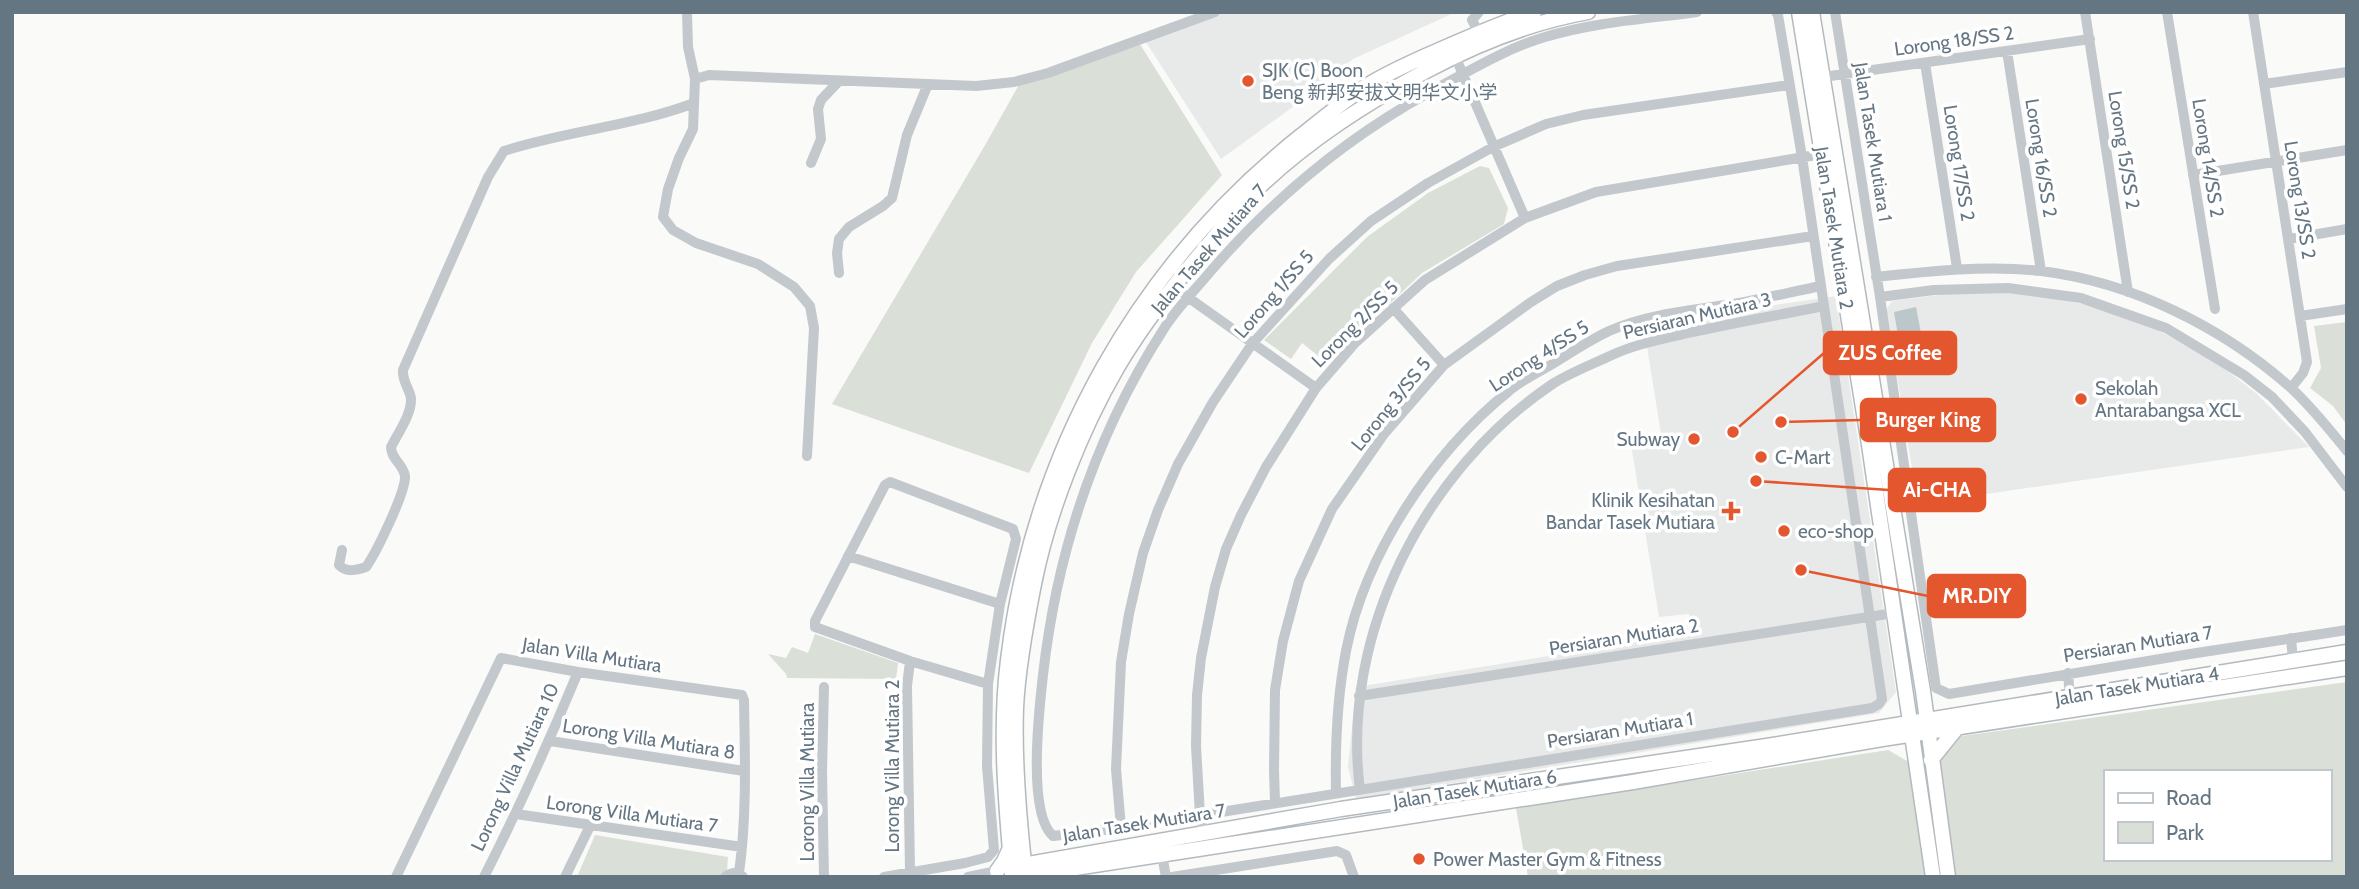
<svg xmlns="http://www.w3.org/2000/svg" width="2359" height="889" viewBox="0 0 2359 889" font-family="Cabin,'Noto Sans SC',sans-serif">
<rect width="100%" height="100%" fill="#fafaf8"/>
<path fill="#e8e9e9" d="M1221 12H1456L1353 59 1297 104 1221 159 1144 39Z
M1962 292 2007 293 2051 298 2093 306 2154 328 2215 361 2257 394 2309 447 1918 504 1886 310 1892 301Z
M1836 296 1896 692 1879 713 1356 799 1348 767 1356 687 1692 633 1689 614 1659 617 1630 438 1661 434 1644 328 1687 318Z"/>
<path fill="#dadfd7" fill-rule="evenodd" d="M1138 41 1222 175 1136 272 1092 343 1029 473 832 404 984 147 1020 83Z
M1480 166 1489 168 1508 208 1504 224 1422 273 1327 363 1302 343 1291 359 1264 340 1367 237 1428 193Z
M2347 322V425L2333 406 2310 388 2321 368 2314 326Z
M815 634 898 663 896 679 787 678 786 674 768 654 786 658 792 647 808 653Z
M2347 682V877H1956L1939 760 1955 737ZM2105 772H2329V859H2105Z
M1888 750 1909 762 1926 877H1528L1516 808Z
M595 835 728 857 727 871 717 877H577Z"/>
<path fill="#bbc7cb" d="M1916 307 1924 349 1901 353 1894 312Z"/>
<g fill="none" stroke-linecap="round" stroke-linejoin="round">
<defs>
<path id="secondary" d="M1799 12 1869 445 1933 877
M1812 12 1923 691 1948 877
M1931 760 1956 729
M1011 867 1341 809 1760 747 2347 652
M997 871 1004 861 1010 848
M1025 872C1019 818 1014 762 1016 708 1018 667 1026 624 1034 584 1048 513 1081 430 1117 368 1144 322 1177 281 1212 240 1226 223 1241 205 1257 189 1307 141 1367 102 1428 70 1479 43 1531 22 1588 12
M1012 875C1006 804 999 732 1008 660 1033 452 1138 265 1302 135 1323 118 1345 100 1368 85 1389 72 1414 61 1437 51 1469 37 1501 23 1534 12
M1017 877 1633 782 1882 739 2347 668"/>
</defs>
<use href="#secondary" stroke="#b3babf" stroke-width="17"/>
<path stroke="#c3c8cc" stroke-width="10" d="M687 12 688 47 695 79 693 129 679 158 668 189 663 217 673 230 696 243 758 264 794 287 810 306 814 328 807 456
M1697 12C1647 19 1594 22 1545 37 1504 49 1466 73 1428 93 1345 139 1272 200 1210 272 1195 290 1178 307 1165 327 1097 432 1057 551 1043 675 1039 710 1027 813 1053 836L1121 828 1872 708 1879 704 1882 699 1802 157 1778 15 1776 12
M1835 12 1880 297 1936 688 1949 694 2190 654 2347 630
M2085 12 2128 292
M2167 12 2215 309
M2253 12 2307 362 2303 373 2291 388
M1479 33 1472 20 1479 12
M2007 51 2041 271
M1455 56 1525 218
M1925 63 1957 268
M1823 77 2090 39
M695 79 709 75 976 86 1014 82 1048 73 1215 12
M2264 84 2347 72
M811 163 821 139 818 109 821 100 839 81
M2193 175 2347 150
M2289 239 2347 229
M839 273 837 253 839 239 849 227 883 206 892 198 907 135 928 84
M1876 277C1931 271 1986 265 2041 271 2132 282 2222 327 2290 387 2311 406 2329 429 2347 451
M1172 286 1316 388
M1880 297 1934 290 2008 288 2081 298 2166 328 2244 375 2272 397 2305 432 2347 487
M1393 308 1444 365
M2300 316 2347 309
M342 550 339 565C346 573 357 570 366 567 376 553 406 492 405 476 403 464 391 459 391 447 398 433 412 414 411 398 409 388 402 381 403 370L488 177 504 151C565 131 634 126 694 103
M848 556 1000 604
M2291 638 2293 661
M2068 673 2070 697
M1359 696 1894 613
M550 741 744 771
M1360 790C1340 634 1425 469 1554 383 1572 372 1593 364 1612 355 1636 344 1662 339 1688 333 1733 323 1779 315 1824 306
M1336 793C1335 746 1337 698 1346 651 1365 554 1432 453 1509 391 1522 380 1539 372 1554 363 1572 352 1590 340 1609 331 1647 314 1692 310 1733 304 1762 299 1791 292 1821 286
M1275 802 1274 770 1275 690 1283 641 1299 581 1332 509 1384 434 1444 365 1531 302 1557 286 1585 275 1617 266 1813 236
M516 814 742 847
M1121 828 1116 769 1121 662 1129 614 1143 553 1158 510 1178 464 1213 402 1252 344 1329 259 1371 221 1428 183 1493 147 1546 124 1583 115 1789 85
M1204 834 1200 815 1196 746 1197 695 1201 658 1215 587 1226 549 1241 515 1266 467 1316 388 1355 343 1425 280 1525 218 1596 192 1822 154
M1162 855 1166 877
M910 871 907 686 910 661
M396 877 501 658 578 672 742 695 744 700C745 757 747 816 739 873
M484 877C518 810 549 742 578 672
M565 877 590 826
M725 877C731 872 738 871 743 877
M824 877 822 771 824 687
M884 877 965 863 988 857 994 850 987 766 988 684 1000 604 1016 539 1013 529 890 482 885 485 815 621V627L910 661 988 684
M968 877 1002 870
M1172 877 1337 851 1346 855 1354 877"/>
<use href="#secondary" stroke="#fff" stroke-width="14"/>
</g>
<g fill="#e4572e" stroke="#fff" stroke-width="2.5">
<circle cx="1248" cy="81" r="7"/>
<circle cx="2081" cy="399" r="7"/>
<circle cx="1694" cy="439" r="7"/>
<circle cx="1761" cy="457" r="7"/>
<path d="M1727.5 500.5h7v7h7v7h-7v7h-7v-7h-7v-7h7z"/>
<circle cx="1784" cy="531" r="7"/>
<circle cx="1419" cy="859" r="7"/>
</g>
<g text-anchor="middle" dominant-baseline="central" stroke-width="7" stroke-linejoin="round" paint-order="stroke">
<g font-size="19" fill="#657683" stroke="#fff">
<text transform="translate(1954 41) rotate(-8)">Lorong 18/SS 2</text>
<text transform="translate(1873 142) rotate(81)">Jalan Tasek Mutiara 1</text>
<text transform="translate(2124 150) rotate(81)">Lorong 15/SS 2</text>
<text transform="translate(2041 158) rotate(81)">Lorong 16/SS 2</text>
<text transform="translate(2208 158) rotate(81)">Lorong 14/SS 2</text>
<text transform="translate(1959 163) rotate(81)">Lorong 17/SS 2</text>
<text transform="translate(2300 200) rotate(81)">Lorong 13/SS 2</text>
<text transform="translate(1834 228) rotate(81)">Jalan Tasek Mutiara 2</text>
<text transform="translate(1209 249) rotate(-49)">Jalan Tasek Mutiara 7</text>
<text transform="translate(1274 294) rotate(-49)">Lorong 1/SS 5</text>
<text transform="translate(1697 316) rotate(-13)">Persiaran Mutiara 3</text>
<text transform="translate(1355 324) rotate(-45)">Lorong 2/SS 5</text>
<text transform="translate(1539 356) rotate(-33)">Lorong 4/SS 5</text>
<text transform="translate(1391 404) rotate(-51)">Lorong 3/SS 5</text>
<text transform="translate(1624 637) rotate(-9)">Persiaran Mutiara 2</text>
<text transform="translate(2138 644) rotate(-9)">Persiaran Mutiara 7</text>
<text transform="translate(592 655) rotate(9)">Jalan Villa Mutiara</text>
<text transform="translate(2137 686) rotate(-9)">Jalan Tasek Mutiara 4</text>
<text transform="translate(1620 730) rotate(-9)">Persiaran Mutiara 1</text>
<text transform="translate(649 739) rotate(9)">Lorong Villa Mutiara 8</text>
<text transform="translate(892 766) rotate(-90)">Lorong Villa Mutiara 2</text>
<text transform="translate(515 767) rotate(-65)">Lorong Villa Mutiara 10</text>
<text transform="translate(807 782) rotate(-90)">Lorong Villa Mutiara</text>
<text transform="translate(1475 789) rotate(-9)">Jalan Tasek Mutiara 6</text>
<text transform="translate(632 814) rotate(8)">Lorong Villa Mutiara 7</text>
<text transform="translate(1144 823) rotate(-9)">Jalan Tasek Mutiara 7</text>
</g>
<g font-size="19" fill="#657683" stroke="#fff" text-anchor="start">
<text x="1262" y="70">SJK (C) Boon<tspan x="1262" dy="22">Beng 新邦安拔文明华文小学</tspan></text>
<text x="2095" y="388">Sekolah<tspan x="2095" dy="22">Antarabangsa XCL</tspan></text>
<text x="1680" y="439" text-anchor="end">Subway</text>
<text x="1775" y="457">C-Mart</text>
<text x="1715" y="500" text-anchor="end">Klinik Kesihatan<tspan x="1715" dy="22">Bandar Tasek Mutiara</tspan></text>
<text x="1798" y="531">eco-shop</text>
<text x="1433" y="859">Power Master Gym &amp; Fitness</text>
</g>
</g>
<path fill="none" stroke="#e4572e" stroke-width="2.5" d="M1733 432L1824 353M1781 422L1861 420M1756 481L1889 490M1801 570L1928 596"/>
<g fill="#e4572e" stroke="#fff" stroke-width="2.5">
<circle cx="1733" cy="432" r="7"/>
<circle cx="1781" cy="422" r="7"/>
<circle cx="1756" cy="481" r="7"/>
<circle cx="1801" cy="570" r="7"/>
</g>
<g fill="#e4572e" stroke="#e4572e" stroke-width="2.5">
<rect x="1824" y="332" width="132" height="42" rx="7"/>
<rect x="1861" y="399" width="134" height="42" rx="7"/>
<rect x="1889" y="469" width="96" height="42" rx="7"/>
<rect x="1928" y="575" width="97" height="42" rx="7"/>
</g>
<g font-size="21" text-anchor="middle" font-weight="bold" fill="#fff">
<text x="1890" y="360">ZUS Coffee</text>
<text x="1928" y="427">Burger King</text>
<text x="1937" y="497">Ai-CHA</text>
<text x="1977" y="603">MR.DIY</text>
</g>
<rect width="2359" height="889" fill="none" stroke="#657683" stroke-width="28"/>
<rect x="2104" y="770" width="228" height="91" fill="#ffffff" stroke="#c1c8cd" stroke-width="2"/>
<rect x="2118" y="793" width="35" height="10" fill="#ffffff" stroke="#c1c8cd" stroke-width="2"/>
<text x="2166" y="805" font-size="21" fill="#657683">Road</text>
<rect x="2118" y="822" width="35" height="21" fill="#dadfd7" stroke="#c1c8cd" stroke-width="2"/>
<text x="2166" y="840" font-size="21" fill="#657683">Park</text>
</svg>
